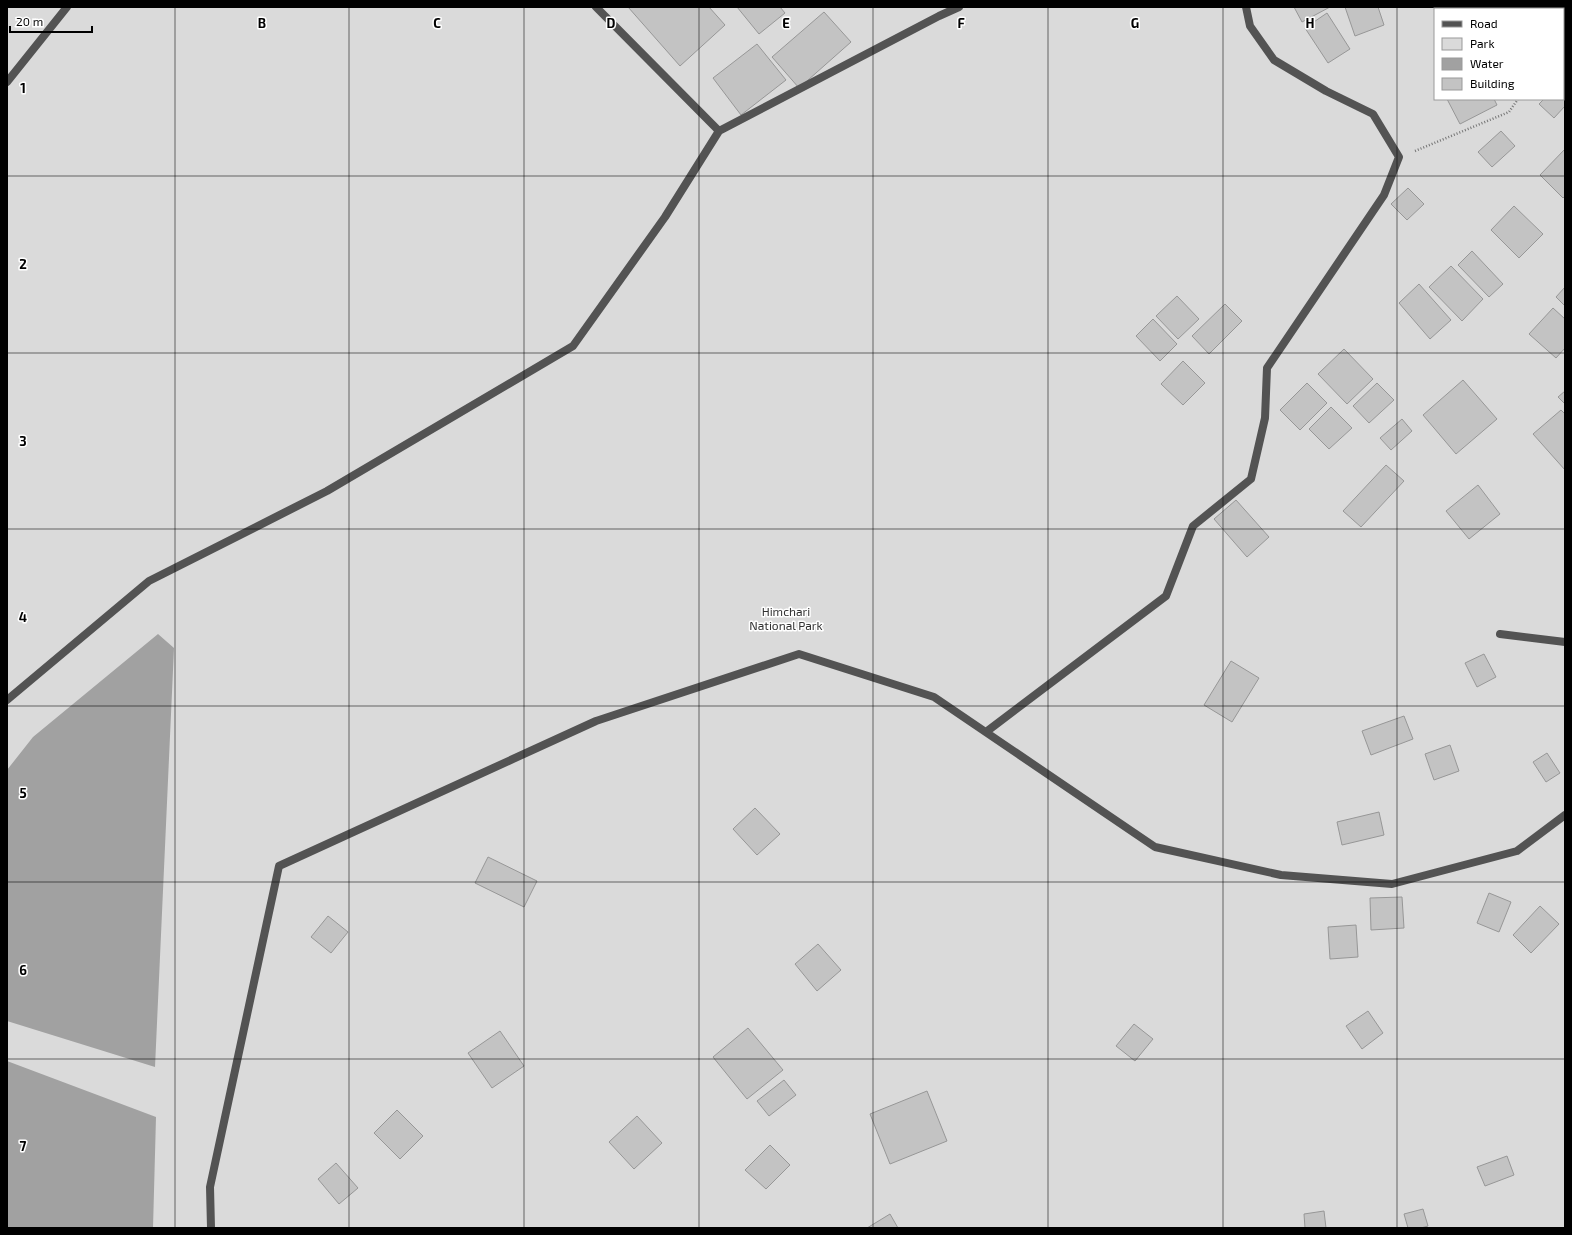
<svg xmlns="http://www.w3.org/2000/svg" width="1572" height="1235" viewBox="0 0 1572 1235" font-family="'Exo 2',sans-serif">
<rect width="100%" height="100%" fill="#fff"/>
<path fill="#dadada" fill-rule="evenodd" d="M7 7H1565V1228H7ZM1435 9H1563V99H1435Z"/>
<path fill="#a1a1a1" d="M158 634 174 648 155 1067 7 1021V770L33 737Z
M7 1061 156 1117 153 1228H7Z"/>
<path fill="#c3c3c3" stroke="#979797" d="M628 7H709L725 25 680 66Z
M737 7H780L785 13 759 34Z
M1294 7H1330L1302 22Z
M1345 7H1378L1384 25 1355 36Z
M1449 7H1483L1481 9H1451Z
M1499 7H1512L1514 9H1497Z
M824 12 851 42 799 88 772 57Z
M1327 13 1350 49 1328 63 1305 28Z
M757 44 786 80 741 115 713 78Z
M1563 83 1565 85V106L1554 118 1539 104 1544 99H1563Z
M1447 99H1494L1497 105 1460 124Z
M1501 131 1515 146 1492 167 1478 152Z
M1565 149V196L1563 198 1540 175Z
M1408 188 1424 204 1407 220 1391 204Z
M1514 206 1543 234 1519 258 1491 230Z
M1472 251 1503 284 1489 297 1458 265Z
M1451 266 1483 299 1462 321 1429 287Z
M1419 284 1451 320 1430 339 1399 303Z
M1565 287V306L1556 297Z
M1177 296 1199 319 1178 339 1156 316Z
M1225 304 1242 321 1209 354 1192 336Z
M1553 308 1565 319V348L1556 358 1529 334Z
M1153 319 1177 344 1160 361 1136 336Z
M1344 349 1373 379 1347 404 1318 374Z
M1183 361 1205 383 1183 405 1161 384Z
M1463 380 1497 419 1456 454 1423 415Z
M1307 383 1327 403 1300 430 1280 410Z
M1377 383 1394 400 1369 423 1353 406Z
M1565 391V404L1558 397Z
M1331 407 1352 428 1329 449 1309 429Z
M1561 410 1565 414V470L1533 434Z
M1402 419 1412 431 1391 450 1380 438Z
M1386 465 1404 481 1361 527 1343 511Z
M1478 485 1500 514 1469 539 1446 511Z
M1236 500 1269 537 1247 557 1214 519Z
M1484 654 1496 677 1477 687 1465 663Z
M1231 661 1259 678 1232 722 1204 705Z
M1404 716 1413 739 1371 755 1362 731Z
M1450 745 1459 771 1434 780 1425 754Z
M1547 753 1560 773 1546 782 1533 762Z
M755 808 780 834 757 855 733 829Z
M1379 812 1384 835 1342 845 1337 822Z
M488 857 537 881 524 907 475 883Z
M1489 893 1511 902 1499 932 1477 923Z
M1402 897 1404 928 1371 930 1370 898Z
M1540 906 1559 924 1531 953 1513 935Z
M328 916 348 932 331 953 311 937Z
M1356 925 1358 957 1330 959 1328 927Z
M818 944 841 970 817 991 795 964Z
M1368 1011 1383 1033 1362 1049 1346 1026Z
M1134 1024 1153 1039 1135 1061 1116 1046Z
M748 1028 783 1070 747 1099 713 1057Z
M500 1031 524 1066 492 1088 468 1053Z
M784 1080 796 1095 769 1116 757 1101Z
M927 1091 947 1141 890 1164 870 1114Z
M397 1110 423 1136 400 1159 374 1133Z
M637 1116 662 1143 634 1169 609 1142Z
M770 1145 790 1165 766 1189 745 1170Z
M1507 1156 1514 1175 1485 1186 1477 1167Z
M336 1163 358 1188 339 1204 318 1179Z
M1423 1209 1428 1226 1421 1228H1408L1404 1214Z
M1324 1211 1326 1228H1305L1304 1214Z
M890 1214 898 1228H867Z"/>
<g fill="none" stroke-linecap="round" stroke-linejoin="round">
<path stroke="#757575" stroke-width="2.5" stroke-dasharray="1 2" stroke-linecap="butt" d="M1563 55 1565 56
M1415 151 1509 112 1518 99"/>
<path stroke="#535353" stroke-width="8" d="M596 7 719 131
M7 82 67 7
M1500 634 1565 642
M7 700 149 581 327 491 573 346 665 217 719 131 939 16 959 7
M986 732 1166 596 1193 526 1251 479 1265 418 1267 368 1384 195 1399 157 1373 114 1326 91 1274 60 1250 26 1246 7
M211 1228 210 1187 279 866 596 721 799 654 934 697 1155 847 1281 875 1392 884 1517 851 1565 815"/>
</g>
<path fill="none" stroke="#000" stroke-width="1" stroke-opacity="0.55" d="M175 7V1228M349 7V1228M524 7V1228M699 7V1228M873 7V1228M1048 7V1228M1223 7V1228M1397 7V1228M7 176H1565M7 353H1565M7 529H1565M7 706H1565M7 882H1565M7 1059H1565"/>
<g text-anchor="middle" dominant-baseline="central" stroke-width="3" stroke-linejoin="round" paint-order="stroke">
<g font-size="12" fill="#313131" stroke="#fff">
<text x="786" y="611">Himchari<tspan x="786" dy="14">National Park</tspan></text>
</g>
</g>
<g font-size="13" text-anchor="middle" font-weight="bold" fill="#000" stroke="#fff" stroke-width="3" stroke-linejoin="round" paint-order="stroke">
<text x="262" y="28">B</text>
<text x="437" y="28">C</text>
<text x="611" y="28">D</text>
<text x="786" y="28">E</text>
<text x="961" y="28">F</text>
<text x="1135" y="28">G</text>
<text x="1310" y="28">H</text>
<text x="23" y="93">1</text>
<text x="23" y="269">2</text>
<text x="23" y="446">3</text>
<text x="23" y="622">4</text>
<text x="23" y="798">5</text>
<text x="23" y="975">6</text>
<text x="23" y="1151">7</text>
</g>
<rect width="1572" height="1235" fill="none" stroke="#000000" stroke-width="16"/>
<rect x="1434" y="8" width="130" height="92" fill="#ffffff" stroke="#999999"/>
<rect x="1442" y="21" width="20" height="6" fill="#535353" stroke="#999999"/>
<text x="1470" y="28" font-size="12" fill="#000000">Road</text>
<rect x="1442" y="38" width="20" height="12" fill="#dadada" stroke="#999999"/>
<text x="1470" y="48" font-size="12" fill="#000000">Park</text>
<rect x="1442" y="58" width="20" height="12" fill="#a1a1a1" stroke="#999999"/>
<text x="1470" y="68" font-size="12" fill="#000000">Water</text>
<rect x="1442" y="78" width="20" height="12" fill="#c3c3c3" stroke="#999999"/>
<text x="1470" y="88" font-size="12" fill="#000000">Building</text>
<path d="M10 26v6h82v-6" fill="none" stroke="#000000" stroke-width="2"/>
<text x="16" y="26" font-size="12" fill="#000000" stroke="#ffffff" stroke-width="3" paint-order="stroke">20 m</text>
</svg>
